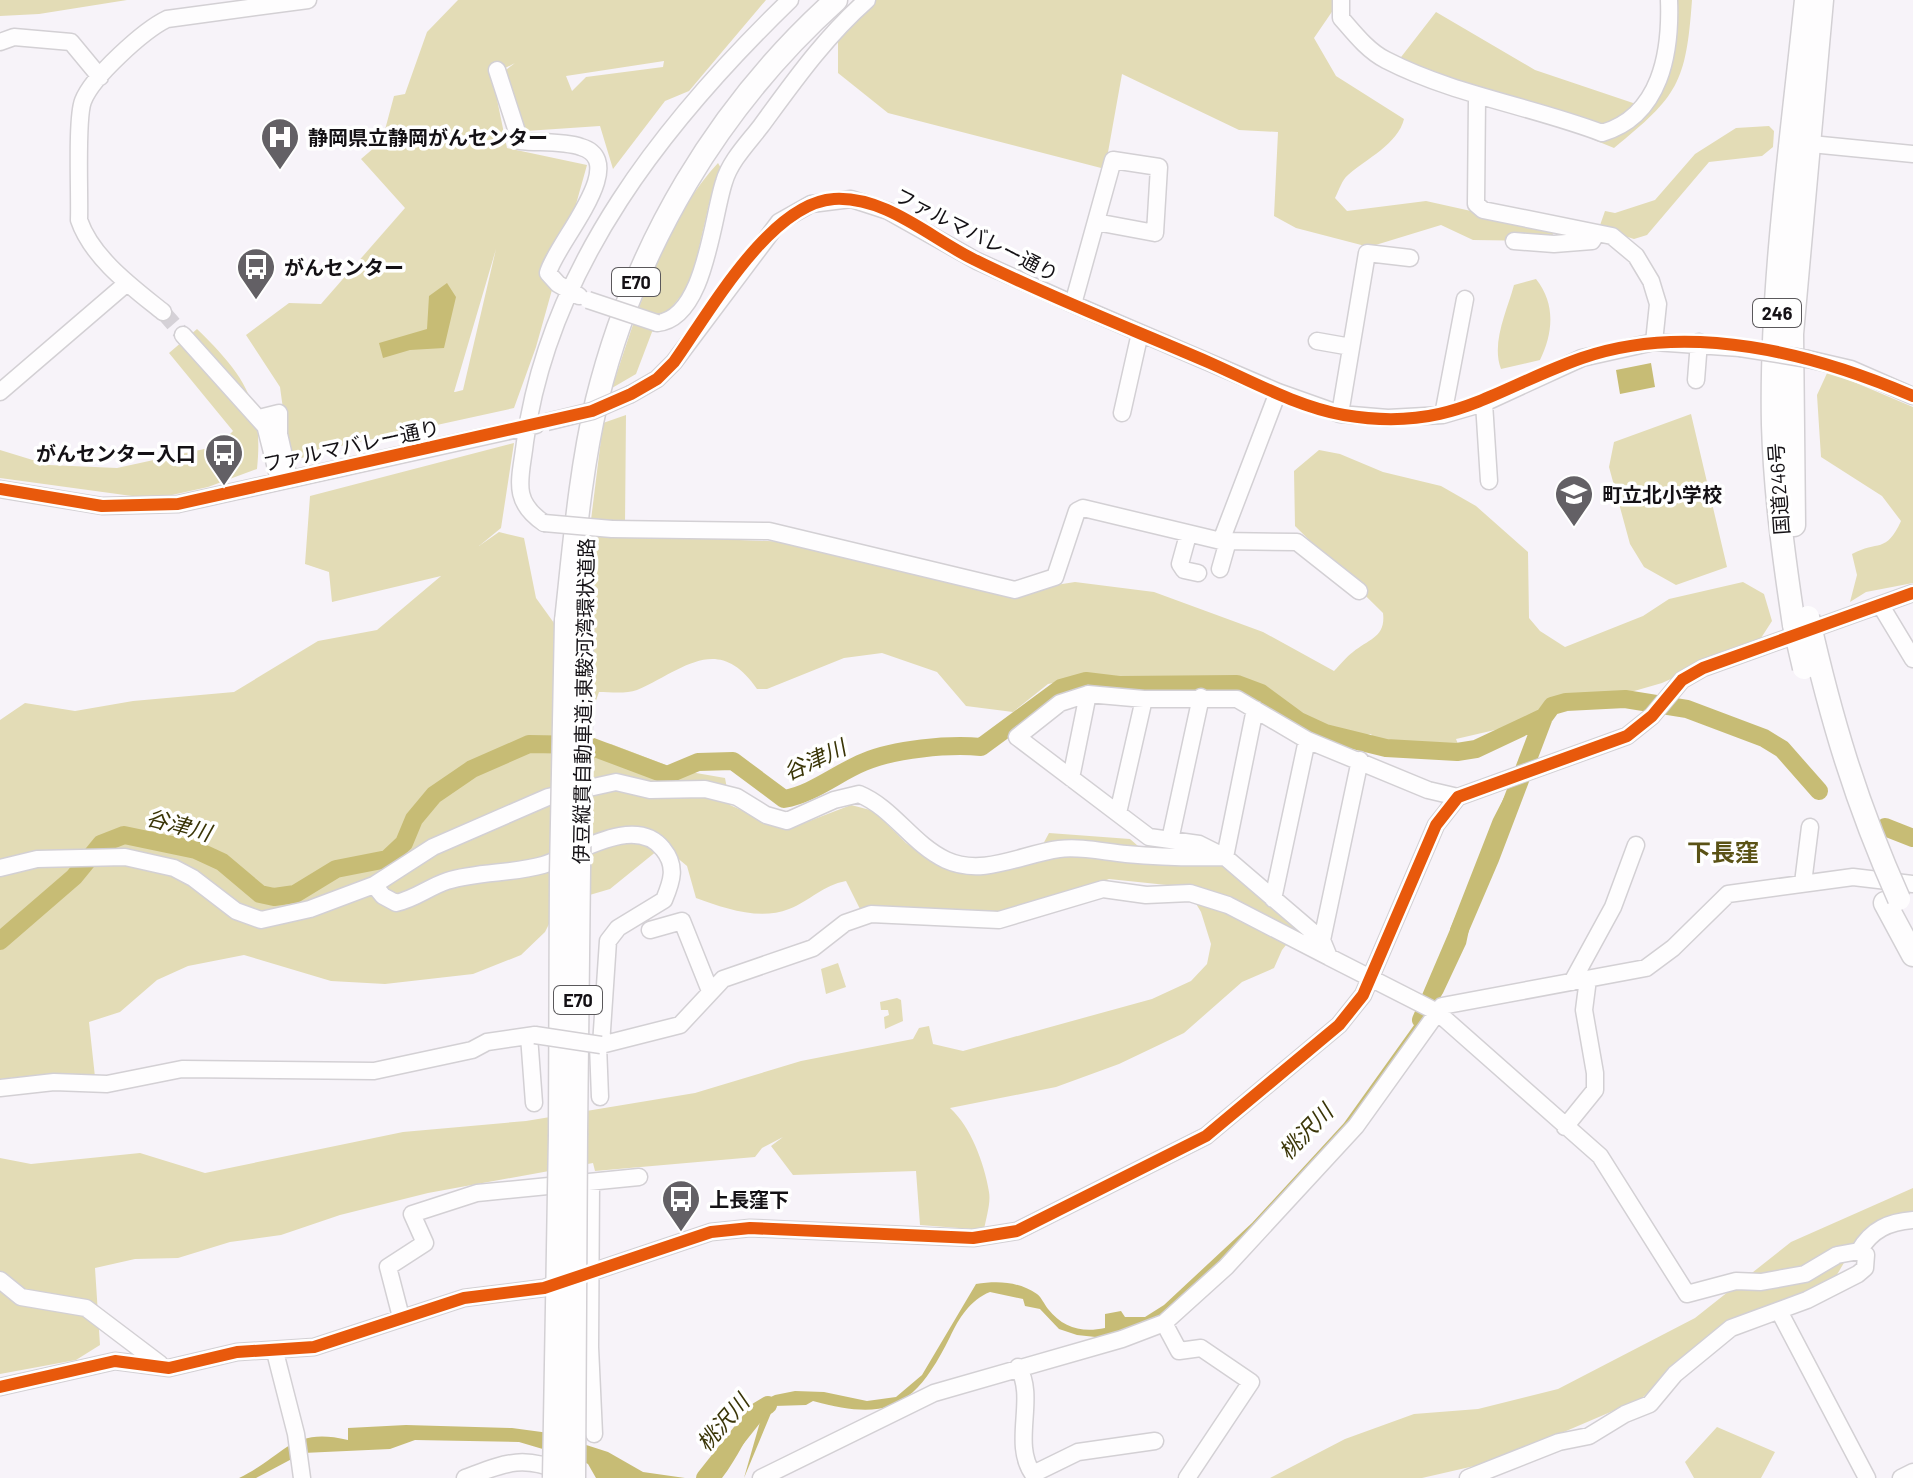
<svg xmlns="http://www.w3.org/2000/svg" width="1913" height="1478" viewBox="0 0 1913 1478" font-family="Barlow,'Noto Sans JP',sans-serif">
<rect width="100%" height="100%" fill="#f7f3f9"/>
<path fill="#e3dcb6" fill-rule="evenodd" d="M0 0H127L39 14 0 16Z
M458 0H766L689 91 665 101 613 169 600 126 526 131 498 76 515 63 492 75 507 148 587 165 536 347 514 408 327 449 323 441V454L290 460 280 387 246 335 289 303 321 304 405 208 361 159 382 141 394 96 405 94 427 32ZM664 61 663 67 586 77 572 91 566 76ZM496 249 463 390 455 392H454Z
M859 0H1340L1314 38 1336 76 1404 119C1398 144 1366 159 1348 175 1342 180 1339 190 1335 198L1347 211 1426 201 1556 230 1548 241 1473 240 1441 225 1369 247 1296 228 1274 216 1278 132 1239 130 1122 74 1105 169 888 113 838 73V24Z
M1675 0H1692C1686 83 1678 96 1614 148L1592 139 1663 86 1676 46Z
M1436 12 1535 70 1639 105 1601 129 1480 92 1436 72 1398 61Z
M1769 126 1774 131 1773 147 1762 156 1709 162 1647 235 1634 239 1599 228 1605 211 1615 213 1655 200 1695 154 1736 128Z
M718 163 722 170 710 200 691 283 652 332 636 374 612 388C637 313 663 222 718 163Z
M1536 279C1556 304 1553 333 1540 360L1501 369C1491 343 1507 311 1514 285Z
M197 329C243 374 264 402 257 469L208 487 154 499 0 478V450L49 465 117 468 218 446 233 431 169 353Z
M1828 371 1913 407V583L1866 592 1850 602 1857 575 1852 554C1878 540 1886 554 1901 521L1882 496 1821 457 1817 395Z
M1691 414 1727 567 1676 585 1644 567 1630 544 1609 467 1614 442Z
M626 415 625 524 591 520 603 423Z
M514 443 501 528 479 546 499 532 524 538 536 598 559 630 589 627 592 534 790 542 999 594 1075 582 1154 592 1263 632 1334 671C1340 665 1346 657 1353 652 1369 639 1386 637 1383 613L1295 526 1294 471 1319 450 1340 454 1383 472 1441 486 1476 506 1528 552 1529 618 1540 631 1565 647 1643 616 1669 599 1743 582 1764 594 1772 621 1761 638 1662 683 1596 702 1563 695 1525 723 1456 739 1458 744 1374 739 1371 734 1359 737 1320 731 1245 680 1085 676 1048 684 1013 712 966 706 937 672 882 653 844 658 767 689H757C718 632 683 670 637 690 626 694 610 692 599 692L591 715 594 742 611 744 679 770 725 778 730 805 786 830 851 805 874 811 906 843 929 858 1034 861 1049 833 1130 839 1153 859 1225 864 1299 929 1282 950 1274 968 1242 982 1184 1033 1119 1064 1056 1087 950 1108C971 1127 984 1163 989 1192 991 1203 986 1218 984 1230L920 1225 916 1171 793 1175 771 1146 783 1137 762 1148 755 1157 595 1171 593 1163 428 1193 340 1215 281 1235 230 1242 178 1258 135 1259 95 1268 100 1345 76 1360 0 1374V1158L31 1164 140 1153 205 1173 403 1132 526 1121 695 1093 801 1061 913 1039 919 1028 929 1026 933 1044 963 1051 1152 999 1191 981 1207 964 1211 944 1201 912 1186 887 1109 879 1039 905 995 914 861 911 846 881C823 885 810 901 789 909 759 921 724 908 696 898L687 866 663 846 610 889 559 904 545 932 521 955 473 974 385 984 331 981 244 955 188 966 157 980 120 1012 89 1022 95 1077 45 1074 0 1079V720L25 703 75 711 133 701 234 692 318 641 377 630 441 576 332 602 329 572 305 564 310 496Z
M838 963 846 987 826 994 821 969Z
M897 998 901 1000 903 1021 885 1029 884 1017 889 1015 888 1010H881L880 1002Z
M1913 1188V1216L1858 1239 1835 1278 1711 1335 1641 1399 1496 1461 1422 1478H1270L1345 1439 1414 1414 1478 1409 1558 1389 1695 1318 1791 1242Z
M1717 1427 1775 1452 1761 1478H1694L1685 1462Z"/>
<path fill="#c7bc75" d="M447 283 456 297 444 348 410 350 383 358 379 343 427 329 429 296Z
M1651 363 1655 387 1620 394 1616 370Z
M1510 786H1513L1475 877V902L1466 944 1443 993 1360 1116 1245 1239 1159 1320 1105 1338 1077 1335 1059 1329 1040 1309 1025 1306 1023 1299 990 1292C970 1300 959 1318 950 1337 915 1407 889 1422 813 1401L806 1405 774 1406 744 1478 762 1415C746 1436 738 1457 722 1478H710L750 1423 748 1408 775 1395 795 1391 824 1392 867 1401 896 1397 922 1375 976 1284C997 1281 1018 1281 1037 1294 1042 1298 1044 1304 1048 1309 1063 1328 1082 1333 1105 1328V1314L1121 1311 1125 1317H1145L1164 1305 1252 1223 1344 1123 1442 986 1457 949 1432 976 1454 939 1450 929 1493 819Z
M406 1425 512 1428 549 1433 608 1452 643 1472 685 1478H596L588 1464 580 1460 519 1442 415 1440 390 1449 303 1453 256 1478H239C285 1456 291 1426 348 1440V1428Z"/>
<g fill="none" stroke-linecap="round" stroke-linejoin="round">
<path stroke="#c7bc75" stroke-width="18" d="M1885 827 1913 838
M0 941 74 877 101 844 124 835 196 850 222 862 260 894 274 897 295 894 336 869 387 859 404 843 414 819 434 795 472 769 529 744 587 745 667 775 698 762 733 761 784 799C813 794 837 773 864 762 895 749 948 744 981 747L1061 688 1086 681 1119 685 1237 684 1261 693 1299 721 1325 733 1386 748 1457 752 1476 749 1544 717
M1421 1020 1490 859 1544 717 1552 706 1566 702 1625 699 1687 709 1764 738 1782 749 1819 791
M705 1478 758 1411 768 1405"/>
<path stroke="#d5d1d7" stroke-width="16" stroke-dasharray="16 8" stroke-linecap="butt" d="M163 312 183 335"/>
<defs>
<path id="minor" d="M1341 0V18C1354 33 1368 51 1386 60 1454 95 1531 106 1602 133 1661 116 1671 52 1669 0
M0 42 14 37 71 42 100 77
M497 70 520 141C539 143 563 141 581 147 632 162 555 244 548 273L558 284 579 296
M1477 98 1476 204 1483 210 1612 236 1636 256 1651 281 1658 304 1654 342
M1801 143 1913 154
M1514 241 1554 244 1592 241 1597 233
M1073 304 1113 160 1159 167 1155 233 1096 222
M163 312C132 287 92 258 79 220 80 196 76 119 83 101 92 77 144 30 167 19L308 0
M657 323C705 319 712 218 724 182 730 161 748 143 761 126 794 81 825 37 867 0
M183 335 264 425
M1317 341 1351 347
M1808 359 1851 369 1913 396
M1696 380 1699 342
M0 392 127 283
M631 394 657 379 674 362 779 222 811 204 851 199 888 211 977 261 1073 304 1278 392 1340 414 1388 418 1443 415 1484 403 1582 358 1654 342 1740 348
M1484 403 1489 481
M1122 413 1140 333
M1340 414 1367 253 1410 258
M1443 415 1465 299
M279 480 263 417 279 413V434L289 478
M0 489 102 506 178 504 536 425
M544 523C510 500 521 478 525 442 549 266 666 120 790 0
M612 529 769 531 1015 590 1055 577 1077 511 1083 508 1221 541 1278 392
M1188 535 1180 564 1184 570 1198 573
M1221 541 1297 542 1359 591
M1220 569 1228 541
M1881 606 1913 659
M1071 778 1088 694
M1458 797 1428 790 1307 740 1237 699H1144L1088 694 1060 703 1017 737 1149 837 1199 844 1225 857 1322 940 1329 957 1437 1012 1600 1156 1687 1294 1736 1281 1761 1282 1805 1274 1837 1255 1859 1251 1866 1255 1865 1268 1858 1274 1807 1300 1731 1328 1675 1374 1650 1404 1625 1414 1589 1436 1559 1442 1468 1478
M1118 813 1144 699
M1170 840 1201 697
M1225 857 1255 709
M0 868 37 859 125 857 174 868 193 878 236 911 261 920 310 909 374 885 433 847 548 797 616 782 650 790 705 789 737 797 766 815 787 821 834 800 859 794C893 808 912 844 946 860 983 877 1022 854 1059 849 1080 846 1105 852 1126 854 1159 857 1191 858 1223 857
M1803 883 1810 827
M374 885 383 896 396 903C415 899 429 887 447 881 478 871 512 874 543 865 575 855 635 813 663 849 677 866 672 881 664 900L618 928 608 941 601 1045 680 1025 723 979 813 948 845 923 871 914 999 920 1103 889 1146 895 1190 893 1228 905 1329 957
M1273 899 1307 740
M650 930 682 921 710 991
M1322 940 1360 760
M1572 982 1613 907 1636 845
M529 1036 534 1103
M598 1045 600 1097
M0 1088 54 1082 107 1084 182 1069 374 1071 472 1050 487 1042 535 1035
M1565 1127 1595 1090V1073L1584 1010 1588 979
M591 1182 590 1347 594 1434
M1859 1251C1872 1229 1889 1222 1913 1220
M0 1280 21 1297 86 1308 160 1364
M1779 1311 1867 1478
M401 1317 388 1267 425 1243 412 1214 477 1193 639 1177
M1164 1323 1179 1351 1201 1348 1251 1382 1187 1478
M275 1352 296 1434 302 1478
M1018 1367C1037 1398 1011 1443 1033 1474L1078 1452 1155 1441
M0 1387 115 1361 169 1368 237 1352 314 1347 464 1298 544 1288 711 1232 750 1228 973 1238 1017 1231 1206 1136 1339 1025 1363 995 1436 825 1458 797 1627 736 1652 716 1682 680 1703 668 1913 593
M465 1478C503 1464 522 1454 562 1472
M761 1478 934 1393 1122 1339 1164 1323 1226 1267 1356 1126 1442 1006 1646 968 1673 948 1728 894 1853 877 1913 884
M1901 1478 1913 1472"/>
<path id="highway" d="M1794 525 1792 334 1822 0
M566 621C574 548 580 471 597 400 635 246 718 106 836 0
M1794 625C1784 559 1775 493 1773 425 1770 289 1792 137 1806 0
M1885 903 1913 955
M576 1133 579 868
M560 1135 561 874"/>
</defs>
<use href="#minor" stroke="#d3d0d4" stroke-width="19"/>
<use href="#highway" stroke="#d3d0d4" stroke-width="25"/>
<use href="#minor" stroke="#fefdfe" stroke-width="16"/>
<use href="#highway" stroke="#fefdfe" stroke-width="22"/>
<defs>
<path id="minor-bridge" d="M588 300 657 323
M1740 348 1808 359
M547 422 592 411 631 394
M544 523 612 529
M535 1035 601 1045"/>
<path id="highway-bridge" d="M1808 617C1831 719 1856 803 1899 899
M1794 625 1804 668
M579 868 582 620
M561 874 566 621
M554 1478 560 1135
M574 1478 576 1133"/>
</defs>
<use href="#minor-bridge" stroke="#d3d0d4" stroke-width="19" stroke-linecap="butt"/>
<use href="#highway-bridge" stroke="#d3d0d4" stroke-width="25" stroke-linecap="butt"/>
<use href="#minor-bridge" stroke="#fefdfe" stroke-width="16"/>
<use href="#highway-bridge" stroke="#fefdfe" stroke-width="22"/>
<defs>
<path id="cycleway" d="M0 489 102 506 178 504 592 411 631 394 657 379 674 362C709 313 770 203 834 199 885 196 929 237 973 259 1049 297 1129 328 1208 362 1251 381 1298 407 1344 415 1450 433 1491 390 1582 358 1689 321 1813 353 1913 396
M0 1387 115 1361 169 1368 237 1352 314 1347 464 1298 544 1288 711 1232 750 1228 973 1238 1017 1231 1206 1136 1339 1025 1363 995 1436 825 1458 797 1627 736 1652 716 1682 680 1703 668 1913 593"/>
</defs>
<use href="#cycleway" stroke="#fff" stroke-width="17"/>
<use href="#cycleway" stroke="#e8590c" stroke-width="12"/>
</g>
<defs>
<symbol id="hospital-pin" viewBox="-11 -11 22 30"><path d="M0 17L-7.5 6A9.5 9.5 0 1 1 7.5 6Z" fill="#636065" stroke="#fff"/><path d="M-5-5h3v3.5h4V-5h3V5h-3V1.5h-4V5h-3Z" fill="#fff"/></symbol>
<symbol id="bus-pin" viewBox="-11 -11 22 30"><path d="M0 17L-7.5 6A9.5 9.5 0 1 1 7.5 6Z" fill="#636065" stroke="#fff"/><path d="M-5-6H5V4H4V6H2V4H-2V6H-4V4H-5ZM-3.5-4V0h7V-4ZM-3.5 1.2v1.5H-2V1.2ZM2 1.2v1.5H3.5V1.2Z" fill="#fff"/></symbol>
<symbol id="school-pin" viewBox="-11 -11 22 30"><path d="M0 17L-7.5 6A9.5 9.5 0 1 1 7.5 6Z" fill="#636065" stroke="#fff"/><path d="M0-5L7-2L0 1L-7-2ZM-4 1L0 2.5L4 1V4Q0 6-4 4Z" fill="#fff"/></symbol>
</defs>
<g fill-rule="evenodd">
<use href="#hospital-pin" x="258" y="115" width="44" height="60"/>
<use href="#bus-pin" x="234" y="245" width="44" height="60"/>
<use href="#bus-pin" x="202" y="431" width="44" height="60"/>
<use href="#school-pin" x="1552" y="472" width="44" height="60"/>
<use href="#bus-pin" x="659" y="1177" width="44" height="60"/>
</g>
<g text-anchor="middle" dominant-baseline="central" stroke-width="7" stroke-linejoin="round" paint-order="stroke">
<g fill="#fff" stroke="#5a585b" stroke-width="2">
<rect x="612" y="268" width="48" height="28" rx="6"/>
<rect x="1753" y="299" width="48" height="28" rx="6"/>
<rect x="554" y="986" width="48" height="28" rx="6"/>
</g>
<g font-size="18" font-weight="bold" fill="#141115">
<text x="636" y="282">E70</text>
<text x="1777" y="313">246</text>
<text x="578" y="1000">E70</text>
</g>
<g font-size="20" font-weight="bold" fill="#141115" stroke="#fff" text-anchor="start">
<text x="308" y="137">静岡県立静岡がんセンター</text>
<text x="284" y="267">がんセンター</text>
<text x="196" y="453" text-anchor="end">がんセンター入口</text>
<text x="1602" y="494">町立北小学校</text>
<text x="709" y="1199">上長窪下</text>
</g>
<g font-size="20" fill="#141115" stroke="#fff">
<text transform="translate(977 234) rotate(27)">ファルマバレー通り</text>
<text transform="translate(351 445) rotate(-12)">ファルマバレー通り</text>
<text transform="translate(1778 489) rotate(-94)">国道246号</text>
<text transform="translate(583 701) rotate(-89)">伊豆縦貫自動車道;東駿河湾環状道路</text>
</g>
<g font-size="22" font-style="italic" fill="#3a3507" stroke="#fff">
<text transform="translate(814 759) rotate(-25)">谷津川</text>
<text transform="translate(179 824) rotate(15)">谷津川</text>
<text transform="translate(1305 1131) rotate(-46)">桃沢川</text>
<text transform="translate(722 1422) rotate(-49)">桃沢川</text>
</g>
<g font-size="24" font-weight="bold" fill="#5a5215" stroke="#fff">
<text x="1723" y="851">下長窪</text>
</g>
</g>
</svg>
